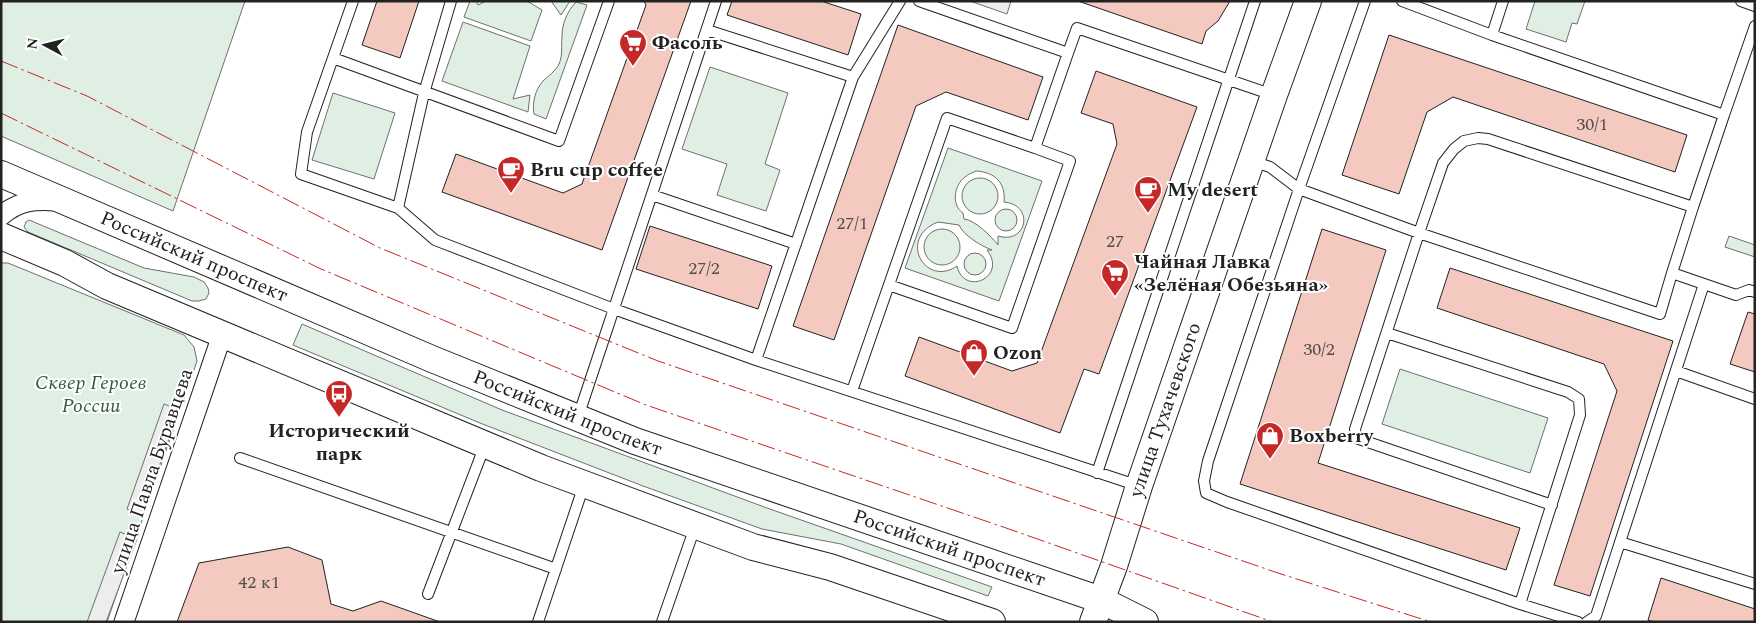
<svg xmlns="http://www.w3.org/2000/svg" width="1756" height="623" viewBox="0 0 1756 623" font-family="Spectral,serif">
<rect width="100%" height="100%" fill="#fff"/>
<path fill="#e0efe3" stroke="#6f6f6f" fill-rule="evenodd" d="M1 1H245L173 211 1 136Z
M470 1H476L478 5 486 1H527L542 10 531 41 464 17Z
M551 1H570L561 15Z
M1535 1H1585L1577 24 1572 23 1566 42 1526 29Z
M576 2 587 5 546 119 534 114C532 103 535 90 543 81 548 76 556 71 559 64 563 55 561 47 562 37 562 23 567 12 576 2Z
M463 22 530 46 513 99 530 95 528 112 442 81Z
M710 67 788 93 765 164 780 170 766 211 717 195 727 164 682 149Z
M333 93 395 113 374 179 312 160Z
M948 148 1042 181 999 301 905 268ZM976 171C995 172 1006 183 1004 202 1035 205 1027 245 998 236V245C991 236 975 220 964 219L963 213C951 205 954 185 965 177 968 174 972 173 976 171ZM938 222 959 225C963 235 981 246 992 250H987C1008 277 964 297 957 266 925 288 897 238 938 222Z
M962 196a18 18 0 1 1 36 0a18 18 0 1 1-36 0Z
M995 220a11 11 0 1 1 22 0a11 11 0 1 1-22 0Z
M29 220 144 268 194 277 204 282 208 288 209 293 206 299 199 301H192L28 232 24 227 26 222Z
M924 247a18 18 0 1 1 36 0a18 18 0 1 1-36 0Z
M1729 236 1755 245V257L1725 247Z
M964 264a11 11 0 1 1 22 0a11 11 0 1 1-22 0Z
M1 263H8L184 335 194 347 197 361 107 622H1Z
M302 324 502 410 767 508 992 587 988 596 841 544 762 529 643 486 480 423 293 345Z
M1400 369 1548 418 1530 473 1382 424Z"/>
<path fill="#ededed" stroke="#6f6f6f" d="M970 1H1011L1007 14Z
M164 404 179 410 142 515 127 509Z
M120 532 137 539 106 622H87Z"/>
<path fill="#f3c9c0" stroke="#222" d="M377 1H419L400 58 362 45Z
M644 1H691L602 250 442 192 456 154 563 193 582 184 646 5Z
M732 1H821L861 14 848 55 727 15Z
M1078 1H1230L1218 21 1206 31 1202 44Z
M898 25 1043 77 1028 120 946 92 916 106 834 340 793 326Z
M1389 35 1687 135 1675 172 1453 97 1427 112 1399 194 1342 175Z
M1096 71 1197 107 1099 374 1084 369 1060 433 905 376 919 337 1012 371 1037 363 1117 144 1113 124 1081 113Z
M650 226 772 266 758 309 636 269Z
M1322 229 1386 250 1318 463 1520 528 1506 570 1240 484Z
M1450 268 1673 341 1590 596 1554 585 1617 391 1604 364 1437 308Z
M1748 312 1755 314V372L1730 364Z
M288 547 322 560 331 604 353 611 381 601 440 622H177L199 563Z
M1661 578 1755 609V622H1654L1648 620Z"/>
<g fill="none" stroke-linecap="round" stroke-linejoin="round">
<defs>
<path id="lane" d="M353 1 307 132 301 174 398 208
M451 1 424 93 398 208 435 240 614 309 756 360 1139 486
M919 1 1068 53 1077 28 1273 95
M1365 1 1299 189 1208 461 1204 481 1206 493 1227 502 1520 604 1580 415 1579 399 1568 392 1387 333
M1402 1 1492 35 1503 1
M1741 1 1755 6
M707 30 853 77
M1492 35 1724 115 1755 26
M333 58 559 141 609 1
M1252 161 1270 167 1299 189 1419 233 1660 314 1672 273
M652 195 796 244
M1704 284 1736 295 1749 290 1755 292
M889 285 1012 328 1070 161 1035 148
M756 360 853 77 900 1
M1676 371 1755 399
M852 391 947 118 1035 148 1068 53
M578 417 716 1
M240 458 556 569
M1097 473 1255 1
M1552 505 1356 438 1355 429 1419 233 1443 163 1454 149 1464 141 1478 138 1488 139 1693 207 1724 115
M1620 542 1755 584
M428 594 485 445
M1520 604 1578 622
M538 622 584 485
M662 622 695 527
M1587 622 1596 616 1704 284 1672 273 1693 207"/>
<path id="street" d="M1 216C18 201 35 199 56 201
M124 622 222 335"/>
<g id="secondary">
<path id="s1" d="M1 174 432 359 635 441 1101 600 1145 622"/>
<path d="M1 236 65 263 107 286 541 468 753 547 830 567 992 622"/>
<path id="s2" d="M1093 622 1114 566 1139 486 1274 95 1308 1"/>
</g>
</defs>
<use href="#lane" stroke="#222" stroke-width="12"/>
<use href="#street" stroke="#222" stroke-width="21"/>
<use href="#secondary" stroke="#222" stroke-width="28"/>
<use href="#lane" stroke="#fff" stroke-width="10"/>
<use href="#street" stroke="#fff" stroke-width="19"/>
<use href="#secondary" stroke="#fff" stroke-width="26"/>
<path stroke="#c62828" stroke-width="1" stroke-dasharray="18 4 2.5 4" stroke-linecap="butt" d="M1 61 87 96 380 248 658 361 1278 573 1431 622
M1 113 321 269 646 405 1009 529 1273 622"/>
</g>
<defs>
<symbol id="supermarket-pin" viewBox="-11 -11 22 30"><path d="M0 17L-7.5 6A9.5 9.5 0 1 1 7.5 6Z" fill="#c62828" stroke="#fff"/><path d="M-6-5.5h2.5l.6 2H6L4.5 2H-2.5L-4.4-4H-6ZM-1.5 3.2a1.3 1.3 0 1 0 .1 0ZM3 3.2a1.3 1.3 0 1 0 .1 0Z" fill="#fff"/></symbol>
<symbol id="cafe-pin" viewBox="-11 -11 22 30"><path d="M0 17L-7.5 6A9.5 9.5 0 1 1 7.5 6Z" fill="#c62828" stroke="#fff"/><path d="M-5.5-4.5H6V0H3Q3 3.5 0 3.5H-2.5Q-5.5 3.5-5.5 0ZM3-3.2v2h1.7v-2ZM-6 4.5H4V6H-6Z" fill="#fff"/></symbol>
<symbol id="shop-pin" viewBox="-11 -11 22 30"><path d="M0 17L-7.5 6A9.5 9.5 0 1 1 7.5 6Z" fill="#c62828" stroke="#fff"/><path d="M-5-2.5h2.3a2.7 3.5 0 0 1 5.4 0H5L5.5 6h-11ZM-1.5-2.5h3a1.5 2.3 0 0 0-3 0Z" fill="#fff"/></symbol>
<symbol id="bus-pin" viewBox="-11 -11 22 30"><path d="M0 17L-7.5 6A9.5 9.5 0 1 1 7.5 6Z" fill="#c62828" stroke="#fff"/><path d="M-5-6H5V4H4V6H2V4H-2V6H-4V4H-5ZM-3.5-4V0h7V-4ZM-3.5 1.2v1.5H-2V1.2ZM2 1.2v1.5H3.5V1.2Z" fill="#fff"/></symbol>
</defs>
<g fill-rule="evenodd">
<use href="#supermarket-pin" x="617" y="27" width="32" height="43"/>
<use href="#cafe-pin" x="495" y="154" width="32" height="43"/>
<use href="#cafe-pin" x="1132" y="174" width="32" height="43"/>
<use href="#supermarket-pin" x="1099" y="257" width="32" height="43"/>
<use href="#shop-pin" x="958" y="337" width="32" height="43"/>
<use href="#bus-pin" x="323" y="378" width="32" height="43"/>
<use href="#shop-pin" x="1254" y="420" width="32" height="43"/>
</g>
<g text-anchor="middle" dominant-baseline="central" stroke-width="4" stroke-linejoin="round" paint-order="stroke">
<g font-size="18" fill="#564c4a">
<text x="1592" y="124">30/1</text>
<text x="852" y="223">27/1</text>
<text x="1115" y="241">27</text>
<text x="704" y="268">27/2</text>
<text x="1319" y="349">30/2</text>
<text x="259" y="582">42 к1</text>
</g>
<g font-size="20" font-weight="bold" fill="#222" stroke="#fff" text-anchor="start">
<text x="652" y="43">Фасоль</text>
<text x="530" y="170">Bru cup coffee</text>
<text x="1167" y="190">My desert</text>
<text x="1134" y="262">Чайная Лавка<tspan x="1134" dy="23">«Зелёная Обезьяна»</tspan></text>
<text x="993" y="353">Ozon</text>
<text x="339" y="431" text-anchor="middle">Исторический<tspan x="339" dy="23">парк</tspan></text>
<text x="1289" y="436">Boxberry</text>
</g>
<g font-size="20" fill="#222" stroke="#fff">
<text stroke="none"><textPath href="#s1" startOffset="210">Российский проспект</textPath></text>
<text stroke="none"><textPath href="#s2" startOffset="224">улица Тухачевского</textPath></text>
<text stroke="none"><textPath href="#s1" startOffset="615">Российский проспект</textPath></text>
<text transform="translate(152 471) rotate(-71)">улица Павла Буравцева</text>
<text stroke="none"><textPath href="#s1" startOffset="1020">Российский проспект</textPath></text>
</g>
<g font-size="20" font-style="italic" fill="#2f5e38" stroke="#fff">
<text x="91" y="383">Сквер Героев<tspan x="91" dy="23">России</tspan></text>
</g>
</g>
<rect width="1756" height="623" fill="none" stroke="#222222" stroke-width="5"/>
<g transform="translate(45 45) rotate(277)" stroke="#ffffff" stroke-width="4" paint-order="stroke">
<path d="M0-4L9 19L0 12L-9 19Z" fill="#222222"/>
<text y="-8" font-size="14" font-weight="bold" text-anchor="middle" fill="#222222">N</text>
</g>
</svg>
